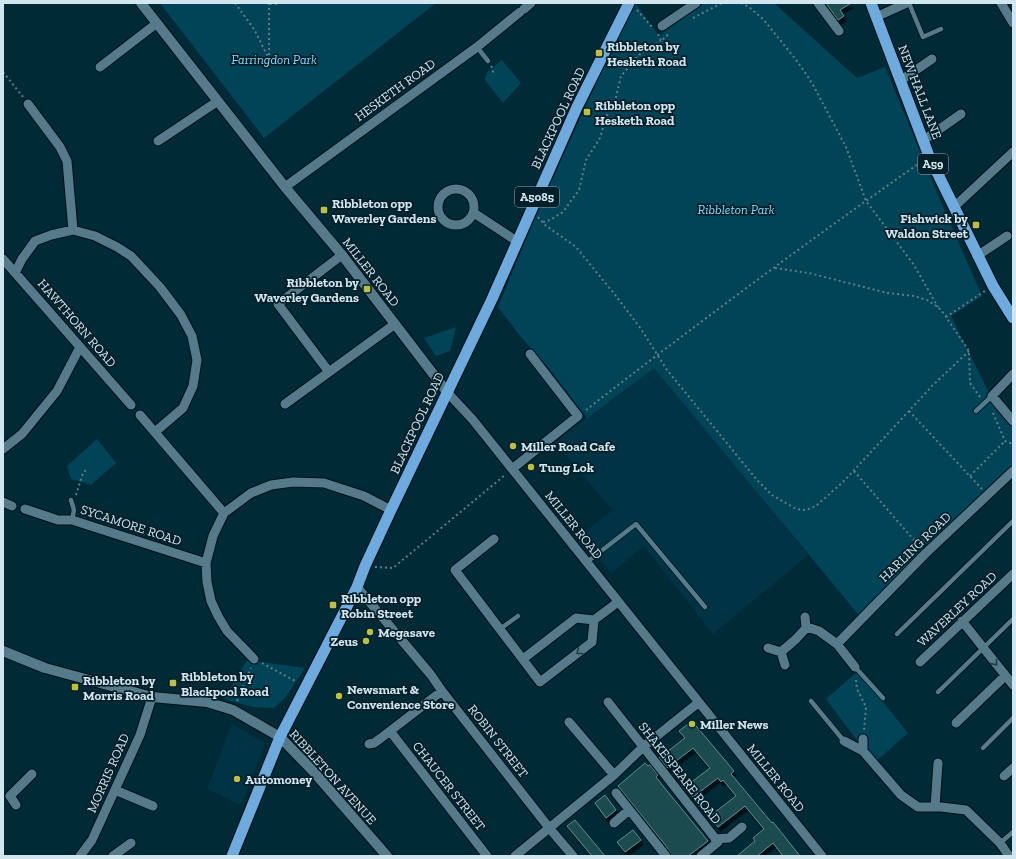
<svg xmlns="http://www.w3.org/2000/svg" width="1016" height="859" viewBox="0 0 1016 859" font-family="'Zilla Slab',serif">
<defs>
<filter id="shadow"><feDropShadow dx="2.5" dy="4.5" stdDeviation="0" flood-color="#0009"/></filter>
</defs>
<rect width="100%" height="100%" fill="#012a37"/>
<path fill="#003444" d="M655 363 808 555 713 634 644 546 611 573 580 535 613 510 555 443Z
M232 724 265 743 241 805 207 789Z"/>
<path fill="#014458" d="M160 3H436L264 138Z
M704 3H774L857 78 885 67 940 200 982 296 951 316 994 403 1013 426V466L858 614 654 368 587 418 548 367 521 337 498 307 536 215 617 38 636 4 659 36Z
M502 60 521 83 503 103 485 80 487 72Z
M456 327 450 351 436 356 424 338Z
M97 439 116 463 91 485 71 479 67 466Z
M247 660 305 668 285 698 274 708 253 707 224 699Z
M858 671 908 733 874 763 826 699Z"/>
<path fill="#1f4c4f" stroke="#5e8a8e" filter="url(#shadow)" d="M826 3H851L840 10 844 16 838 20Z
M692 721 734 771 731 774 772 823 773 822 800 856H783L773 843 757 856H737L755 841 753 838 764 829 745 806 718 827 710 816 736 796 723 780 721 782 718 778 693 797 685 787 710 768 693 748 667 768 659 758 685 738 679 731Z
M645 763 648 766 650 765 658 775 656 777 663 786 708 841 688 856H672L666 846 618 786Z
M605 795 616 810 606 818 595 803Z
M575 820 605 856H592L567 826Z
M633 830 641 840 625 852 617 842Z"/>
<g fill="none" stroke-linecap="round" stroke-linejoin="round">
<defs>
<path id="service" d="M909 3 923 37 941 29
M477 47 488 61
M976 411 992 396
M71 500 74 510 72 520
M587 562 636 524 705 607
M500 629 518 616
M897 634 1013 521
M855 667 883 698
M938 692 1013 619
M811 701 844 741
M983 748 1013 718
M1000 843 1013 832"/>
<path id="minor" d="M818 3 839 31
M1001 3 1013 23
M524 9 531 3
M876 17 907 3
M662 26 696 3
M100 67 157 23
M900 81 932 59
M28 104 60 147 67 161 73 230
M924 140 961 114
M158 141 218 101
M285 187 477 47 520 12
M438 207a18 18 0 1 1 36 0a18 18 0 1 1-36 0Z
M954 207 1013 152
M474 213 518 242
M977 256 1007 236
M3 259 131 405
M15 273 22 259 35 241 51 235 73 230 95 236 117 247 131 256 160 287 181 315 192 336 197 360 193 386 183 408 155 432
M329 372 278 304 342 255
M1013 374 992 396 1013 421
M447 392 473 420 822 856
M285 404 395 324
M140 415 224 513
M3 449 22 434 57 391 80 347
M512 469 578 416 530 354
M3 502 12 506
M25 509 58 520H72L206 563
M494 539 455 570 540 682 592 642 594 620
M357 587 431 675 442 691 550 829 573 856
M805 617 806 627
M962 621 1013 685
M768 648 781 652 785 665
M781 652 796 639 807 627 819 631 837 644
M254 659 227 631 218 616 211 601 207 582 206 563 213 536 224 513 251 493 271 485 293 482 324 483 364 496 391 510
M523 659 576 618 594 620 618 602
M920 662 1013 574
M855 667 837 644 926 553 1013 471
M608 702 718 842 701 856
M569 722 614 775
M956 723 1005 676
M390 731 487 856
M863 739V751L901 795 918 807H941L966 810 1000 843 1009 856
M844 741 863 751
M369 744 374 743 381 738 442 691
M1004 776 1013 768
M115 790 153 806
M616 793 666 856
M16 805 10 796 32 774
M935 807 938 763
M614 823 629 810
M715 839 729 838 742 827
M80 856 92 840 140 735 152 697
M113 856 131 843
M515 856 614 775 643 747 698 703"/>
<path id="tertiary" d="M141 3 285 187 342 255 447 392"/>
<path id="secondary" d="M3 651 45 668 152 697 207 702 233 710 280 737 312 770 387 856"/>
<path id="trunk" d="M871 3 929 156 993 286 1013 318
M232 856 280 737 357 587 365 566 391 510 492 299 577 107 629 3"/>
</defs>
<use href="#service" stroke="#00111b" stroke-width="6"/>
<use href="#minor" stroke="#00111b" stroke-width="11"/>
<use href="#tertiary" stroke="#00111b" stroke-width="12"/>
<use href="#secondary" stroke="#00111b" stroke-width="12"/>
<use href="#trunk" stroke="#00111b" stroke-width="13"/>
<path stroke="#5e7d88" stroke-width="2" stroke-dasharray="2 3" stroke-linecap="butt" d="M235 3 254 29 269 59
M265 3 276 4 280 3
M269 3V65
M741 3 749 7 763 19 797 61 812 83 846 147 866 201 914 265 938 307
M637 10 652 27
M693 18 722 3
M658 34 661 41 670 33
M491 66 493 69V74
M3 72 23 97
M538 217 545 225 576 247 616 296 641 329 667 370 757 480 772 495 796 509 806 510 816 506 844 481 933 385 969 351
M543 222 550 220 563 212 579 190 586 160 600 138 606 117 616 97 621 76 641 53 661 41
M775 268 809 273 887 293 914 296 927 300 938 307 946 316
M980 397 970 383 969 351 946 317 985 291
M586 410C695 325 807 242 921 162
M909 411 982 489
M993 413 1005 441 1013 444
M854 471 920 547
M970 476 1005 441
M76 495 83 473 87 469
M375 567 393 568 505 475
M262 663 297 682
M856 680 857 689 866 707 864 731
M237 701 251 668"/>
<use href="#service" stroke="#557b8a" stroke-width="4.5"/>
<use href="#minor" stroke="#557b8a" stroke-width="9"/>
<use href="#tertiary" stroke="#557b8a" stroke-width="10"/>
<use href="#secondary" stroke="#557b8a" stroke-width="10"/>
<use href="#trunk" stroke="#6eaadd" stroke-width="11"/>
</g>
<defs><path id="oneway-chevron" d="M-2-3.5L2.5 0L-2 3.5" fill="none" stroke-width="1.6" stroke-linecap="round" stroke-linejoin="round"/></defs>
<g stroke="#1c3b46">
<use href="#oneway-chevron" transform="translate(579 652) rotate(142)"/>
<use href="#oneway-chevron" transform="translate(995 663) rotate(52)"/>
</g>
<g fill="#bebe42" stroke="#031f29" stroke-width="1.5">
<rect x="595" y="49" width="8" height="8" rx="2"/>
<rect x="583" y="108" width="8" height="8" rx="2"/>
<rect x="320" y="206" width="8" height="8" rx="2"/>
<rect x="972" y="221" width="8" height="8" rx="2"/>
<rect x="363" y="285" width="8" height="8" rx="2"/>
<circle cx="513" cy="446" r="4"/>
<circle cx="531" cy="467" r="4"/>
<rect x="329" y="601" width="8" height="8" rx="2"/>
<circle cx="370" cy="632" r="4"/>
<circle cx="366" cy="641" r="4"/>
<rect x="169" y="679" width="8" height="8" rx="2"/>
<rect x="71" y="683" width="8" height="8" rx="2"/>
<circle cx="339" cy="696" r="4"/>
<circle cx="692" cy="724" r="4"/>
<circle cx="237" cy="779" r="4"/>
</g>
<g text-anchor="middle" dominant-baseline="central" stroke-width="3.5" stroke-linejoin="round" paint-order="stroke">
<g fill="#031f29" stroke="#94aab4" stroke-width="1">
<rect x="918" y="154" width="30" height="20" rx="3"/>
<rect x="515" y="187" width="44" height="20" rx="3"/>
</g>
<g font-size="12" font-weight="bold" fill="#d2e6ef">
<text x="933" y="164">A59</text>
<text x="537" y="197">A5085</text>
</g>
<g font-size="13" font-weight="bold" fill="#d2e6ef" stroke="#031f29" text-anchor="start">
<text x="607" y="46">Ribbleton by<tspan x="607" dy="15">Hesketh Road</tspan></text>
<text x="595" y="105">Ribbleton opp<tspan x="595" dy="15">Hesketh Road</tspan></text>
<text x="332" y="203">Ribbleton opp<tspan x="332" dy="15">Waverley Gardens</tspan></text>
<text x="968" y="218" text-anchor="end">Fishwick by<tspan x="968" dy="15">Waldon Street</tspan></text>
<text x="359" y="282" text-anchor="end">Ribbleton by<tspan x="359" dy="15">Waverley Gardens</tspan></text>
<text x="521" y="446">Miller Road Cafe</text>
<text x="539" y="467">Tung Lok</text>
<text x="341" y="598">Ribbleton opp<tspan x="341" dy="15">Robin Street</tspan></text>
<text x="378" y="632">Megasave</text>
<text x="358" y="641" text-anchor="end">Zeus</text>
<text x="181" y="676">Ribbleton by<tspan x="181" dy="15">Blackpool Road</tspan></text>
<text x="83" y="680">Ribbleton by<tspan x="83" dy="15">Morris Road</tspan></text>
<text x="347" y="689">Newsmart &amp;<tspan x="347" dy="15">Convenience Store</tspan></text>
<text x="700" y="724">Miller News</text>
<text x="245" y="779">Automoney</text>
</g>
<g font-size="13" font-style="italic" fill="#89dbfc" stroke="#031f29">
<text x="274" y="59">Farringdon Park</text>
<text x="736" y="209">Ribbleton Park</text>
</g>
<g font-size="13" fill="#d2e6ef" stroke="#031f29">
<text transform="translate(395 90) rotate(-36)">HESKETH ROAD</text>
<text transform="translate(920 92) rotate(69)">NEW HALL LANE</text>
<text transform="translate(558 118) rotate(-65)">BLACKPOOL ROAD</text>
<text transform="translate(371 272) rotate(52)">MILLER ROAD</text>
<text transform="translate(77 323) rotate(49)">HAWTHORN ROAD</text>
<text transform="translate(417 423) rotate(-65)">BLACKPOOL ROAD</text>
<text transform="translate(131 525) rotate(18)">SYCAMORE ROAD</text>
<text transform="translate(574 525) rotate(51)">MILLER ROAD</text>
<text transform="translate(915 547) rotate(-44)">HARLING ROAD</text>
<text transform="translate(957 609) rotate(-43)">WAVERLEY ROAD</text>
<text transform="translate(498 741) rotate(52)">ROBIN STREET</text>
<text transform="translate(108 773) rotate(-66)">MORRIS ROAD</text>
<text transform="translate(680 773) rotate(52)">SHAKESPEARE ROAD</text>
<text transform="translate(333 777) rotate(48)">RIBBLETON AVENUE</text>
<text transform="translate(776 778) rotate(51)">MILLER ROAD</text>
<text transform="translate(449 786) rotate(52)">CHAUCER STREET</text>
</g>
</g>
<rect width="1016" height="859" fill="none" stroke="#d2e6ef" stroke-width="8"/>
</svg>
